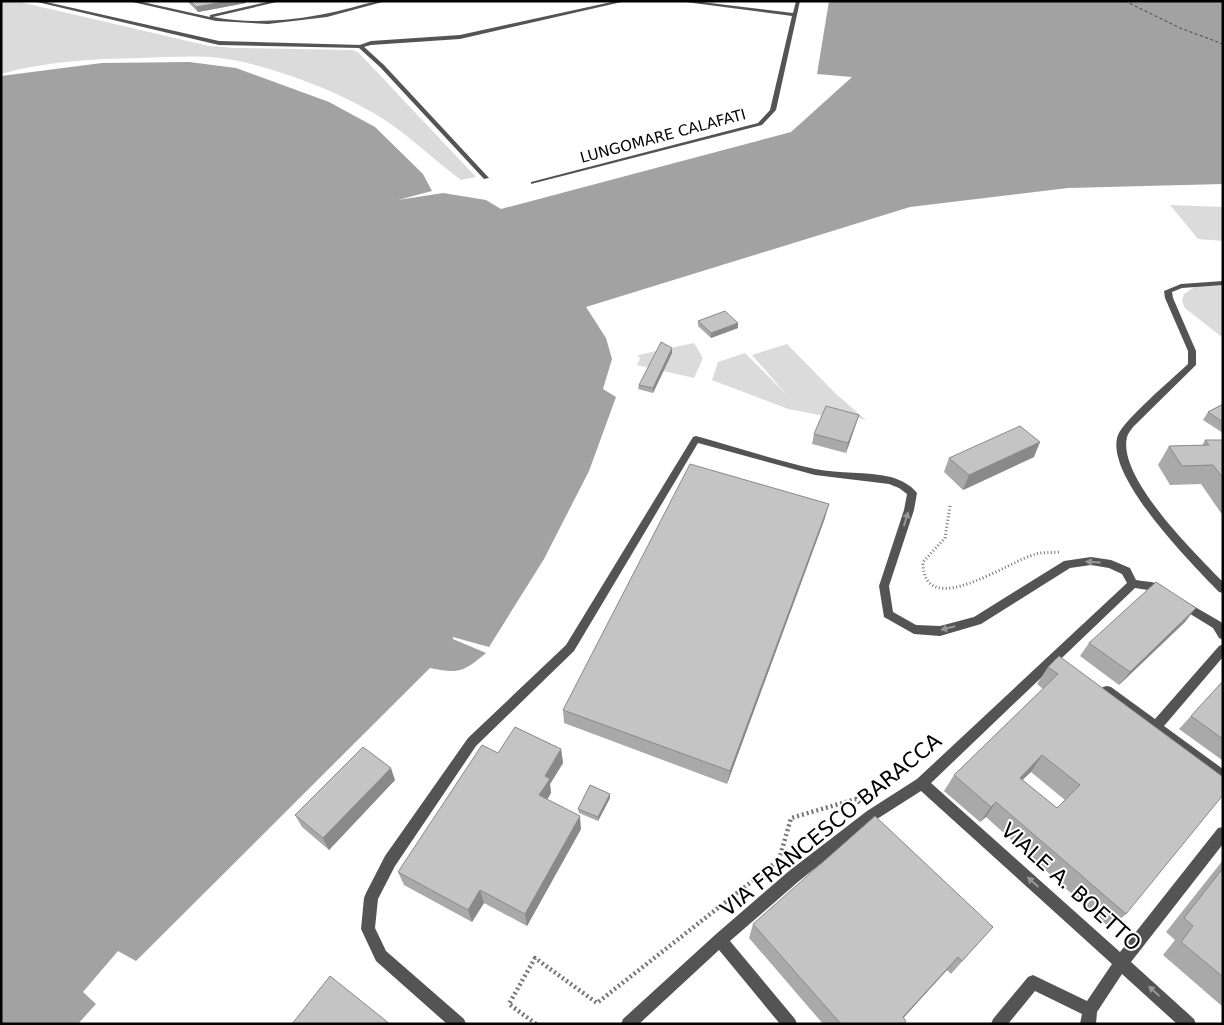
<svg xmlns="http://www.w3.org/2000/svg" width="1224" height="1025" viewBox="0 0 1224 1025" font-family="'DejaVu Sans',sans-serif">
<rect width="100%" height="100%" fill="#fff"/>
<path fill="#dbdbdb" d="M1 1H16L209 46 235 48 353 50 359 53 476 177 461 180C430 157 404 130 370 111 333 89 263 63 220 58 194 55 167 57 140 58 94 59 46 61 1 74Z
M1170 205 1223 207V241L1198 239Z
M1223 285V338L1185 308 1182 301 1184 294 1196 286Z
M694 343 703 358 694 378 637 365 640 359 638 355Z
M787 344 835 393 866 420 832 411 830 417 788 409 712 380 718 362 745 353 787 395 752 355Z"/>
<path fill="#a2a2a2" d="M829 1H1223V184L1068 188 910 207 586 307 606 338 612 359 603 389 616 397 589 471 544 559 489 647 453 637V639L486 653C463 672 460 674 430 668L136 961 118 951 83 992 96 1004 78 1024H1V76L102 63 189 62 236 68 329 102 375 127 423 174 432 191 398 200 443 193 486 200 501 209 791 132 852 77 817 74Z"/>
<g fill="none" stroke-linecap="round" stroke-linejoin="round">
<path stroke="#434343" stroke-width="1" stroke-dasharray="3 2.5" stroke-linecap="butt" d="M1125 1 1180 28 1223 44"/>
<path stroke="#767676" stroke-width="3" stroke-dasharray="1 2.5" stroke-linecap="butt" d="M950 506 945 538 923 562C923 623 1010 560 1036 554 1043 552 1051 553 1059 552"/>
<path stroke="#767676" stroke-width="4.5" stroke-dasharray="2 3" stroke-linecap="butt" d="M779 860 791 818 856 799 862 805
M536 1024 509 1004 535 958 597 1003 779 860 783 865"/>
<path fill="#545454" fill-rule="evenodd" d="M128 1H138L210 17V15L271 1H281L213 17C251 24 291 21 329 13 348 10 367 1 386 1L327 17 268 24 216 21Z
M616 1H626L460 39 371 45 360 48 357 46 371 41 460 35Z
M678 1H694L793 13 796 1H800L776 110 762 125 531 184V182L758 123 770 110 792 16Z
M696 436C735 447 775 460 815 469 840 474 866 471 891 477 901 480 911 485 917 493L914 510 889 586 893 612 916 625 940 626 974 617 1064 561 1091 557 1111 560 1130 568 1136 580C1147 582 1161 581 1167 591L1166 594 1162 595 1154 591 1135 588 931 783 1120 952 1218 828 1223 827V844L1131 962 1194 1019 1196 1024H1177L1122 974 1097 1012 1096 1024H1080L1082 1014 1035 991 1008 1024H991L993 1019 1028 977 1033 975 1087 1001 1112 964 921 791 877 819 799 881 730 941 795 1019 797 1024H780L719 950 639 1024H621L623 1019 715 935 789 871 867 811 917 779 1127 583 1122 574 1109 568 1091 565 1070 568 981 624 940 636 914 634 884 617 879 586 904 510 907 494 899 488 889 484 815 475 698 443 574 651 476 746 395 866 378 899 375 928 386 951 464 1019 466 1024H447L376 961 361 929 364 898 366 893 385 856 468 738 566 645 693 437Z
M1183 600 1221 622 1223 625V640L1219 638 1213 628 1179 607 1178 604 1179 601Z
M1223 644V657L1164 726 1223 769V783L1103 695 1101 691 1103 687 1107 686 1111 687 1155 719 1219 646Z"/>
<path fill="#545454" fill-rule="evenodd" d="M33 1H42L219 41 362 45 384 65 489 178 484 179 380 67 359 48 219 45Z
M1223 281V285L1182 288 1172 292 1173 298 1196 351V365L1133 427C1131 430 1128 433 1127 437 1117 478 1196 554 1223 582V593L1219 592C1193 565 1103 475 1118 435 1124 420 1173 378 1188 364V351L1165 298 1164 291 1181 284Z"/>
</g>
<path fill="#a9a9a9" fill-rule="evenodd" d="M187 1H246V3L198 12Z
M698 321 738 328 711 338 698 326Z
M672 348V353L653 393 638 389 639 385Z
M1223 404V433L1203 420 1208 412Z
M859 415 856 424 846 453 812 444 814 434Z
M1205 440H1223V513H1221L1201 484 1170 485 1158 465 1169 446H1202Z
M1034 457 963 490 944 472 949 458Z
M825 518 727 784 564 723 563 710Z
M1185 622 1119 685 1080 656 1089 643Z
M1059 656 1126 914 1110 928 986 817 980 822 944 791 954 775 1043 689 1037 684 1048 667ZM1031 772 1065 800 1057 808 1022 780Z
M1223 681V759L1222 760 1179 729Z
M561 749 563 763 550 784 551 793 547 799 581 829 527 926 484 903 472 922 404 885 398 872 498 753Z
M395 780 329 850 302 827 295 815Z
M610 794V798L598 821 579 813 578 809Z
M1223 860V1007L1163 955 1175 940 1166 932Z
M753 924 993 927 951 974 947 970 903 1018 904 1024H823L749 938Z"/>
<path fill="#898989" d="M228 1H246V3L198 12 196 7Z
M738 323V328L711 338V333Z
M672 348V353L653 393V388Z
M859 415 856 424 846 453 848 443Z
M1040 442 1034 457 963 490 969 475Z
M829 504 825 518 727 784 730 771Z
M1196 608 1185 622 1119 685 1130 672Z
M561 749 563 763 550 784 551 793 541 810 539 795 545 776Z
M1042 755 1031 772 1008 794 1020 778Z
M391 768 395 780 329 850 323 838Z
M610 794V798L598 821V817Z
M996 802 986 817 980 822 991 807Z
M580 816 581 829 527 926 525 914Z
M480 890 484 903 472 922 468 910Z
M958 957 947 970 898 1024 903 1017Z"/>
<path fill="#c4c4c4" stroke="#898989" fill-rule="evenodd" d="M190 1H228L196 7Z
M725 311 738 323 711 333 698 321Z
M661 342 672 348 653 388 639 385Z
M1223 404V422L1208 412Z
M826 406 859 415 848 443 814 434Z
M1020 426 1040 442 969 475 949 458Z
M1205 440H1223V478L1213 465 1182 466 1169 446 1209 445Z
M690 464 829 504 730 771 563 710Z
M1156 582 1196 608 1130 672 1089 643Z
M1059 656 1223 777V795L1126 914 996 802 991 807 954 775 1058 674 1048 667ZM1042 755 1080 785 1057 808 1020 778Z
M1223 681V739L1191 716Z
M515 727 561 749 545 776 550 779 539 795 580 816 525 914 480 890 468 910 398 872 482 745 498 753Z
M363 747 391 768 323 838 295 815Z
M590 785 610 794 598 817 578 809Z
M875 816 993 927 962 961 958 957 903 1017 906 1021 904 1024H841L753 924Z
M1223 868V977L1181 942 1193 926 1184 918Z
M330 976 390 1024H292Z"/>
<defs><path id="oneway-solid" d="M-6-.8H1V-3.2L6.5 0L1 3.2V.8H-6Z" transform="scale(1.25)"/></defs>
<g fill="#989898">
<use href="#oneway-solid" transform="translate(906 519) rotate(-73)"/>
<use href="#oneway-solid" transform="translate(1093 562) rotate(-177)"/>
<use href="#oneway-solid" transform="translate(948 628) rotate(166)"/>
<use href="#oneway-solid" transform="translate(1033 882) rotate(-138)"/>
<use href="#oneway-solid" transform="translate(1154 991) rotate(-137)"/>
</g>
<g text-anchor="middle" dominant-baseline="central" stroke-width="4" stroke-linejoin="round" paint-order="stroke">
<g font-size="15" fill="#000" stroke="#fff">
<text transform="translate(663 136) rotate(-15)">LUNGOMARE CALAFATI</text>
</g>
<g font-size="21" fill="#000" stroke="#fff">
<text transform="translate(831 825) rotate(-39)">VIA FRANCESCO BARACCA</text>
<text transform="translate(1071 887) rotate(42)">VIALE A. BOETTO</text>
</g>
</g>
<rect width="1224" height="1025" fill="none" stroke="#000000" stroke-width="5"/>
</svg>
